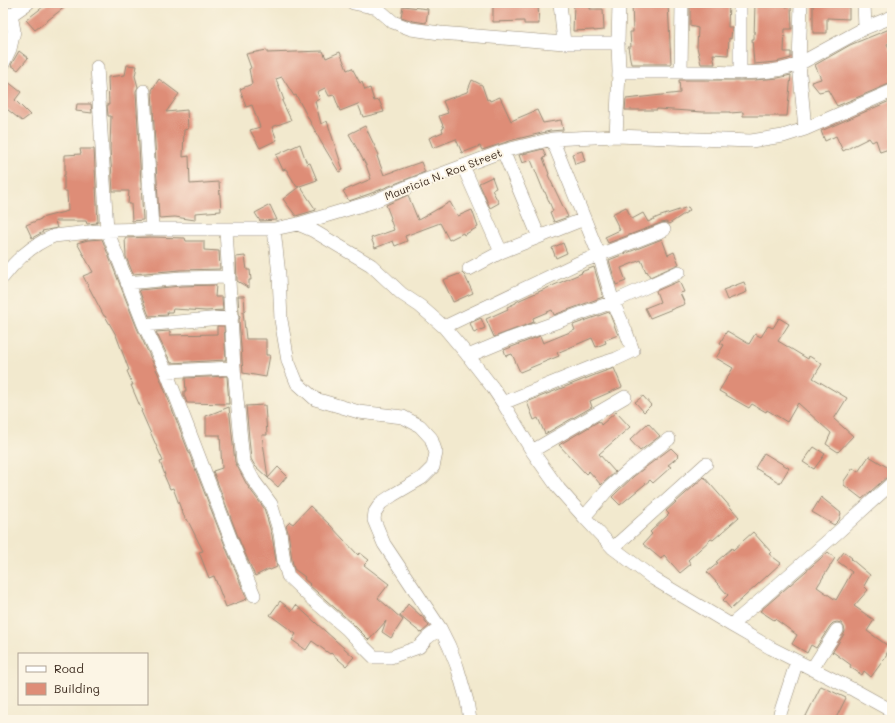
<svg xmlns="http://www.w3.org/2000/svg" width="895" height="723" viewBox="0 0 895 723" font-family="Mali,sans-serif">
<rect width="100%" height="100%" fill="#fcf5e5"/>
<filter id="ink" filterUnits="userSpaceOnUse"><feTurbulence type="fractalNoise" baseFrequency=".025" numOctaves="2"/><feDisplacementMap in="SourceGraphic" scale="8" xChannelSelector="R" yChannelSelector="G"/><feConvolveMatrix kernelMatrix="1 2 1 2 8 2 1 2 1" color-interpolation-filters="sRGB"/></filter>
<filter id="wash" filterUnits="userSpaceOnUse"><feTurbulence type="fractalNoise" baseFrequency=".012" numOctaves="4" result="noise"/><feDisplacementMap in="SourceGraphic" scale="16" xChannelSelector="R" yChannelSelector="G"/><feGaussianBlur stdDeviation="0.9" result="paint"/><feColorMatrix in="noise" values="0 0 0 0 0 0 0 0 0 0 0 0 0 0 0 0 0 1.4 0 .05"/><feComposite in="paint" operator="in"/></filter>
<g filter="url(#wash)">
<rect width="100%" height="100%" fill="#f2e9ce"/>
<g id="blocks">
<path fill="#de8d77" d="M48 3H70L35 30 26 20Z
M493 3H538L539 24H524V21L493 22Z
M574 3H590V9H603L604 30 594 31V30L573 31Z
M632 3H668L671 64H631L628 47H631L630 32H633Z
M690 3H729L728 27H732L731 39 729 38 728 55 713 54 715 64H701L697 47 698 28 690 26Z
M755 3H786V7L791 6 792 29H785L784 52H791V58L776 62 754 64 752 39H754Z
M813 3H849V19L827 18V33H813Z
M403 6 428 9 426 23 413 21 401 17Z
M892 28V41L887 44 892 54V83L889 84 837 106 828 90 819 92 811 82 821 79 815 65 850 45Z
M267 50V53L323 51 326 58 340 52 347 70 352 68 360 83 362 82 365 90 370 88 374 101 379 100 384 112 363 117 358 104 340 111 334 95 329 96 325 88 317 92 320 99 315 101 321 124 327 121 343 170 339 172 321 142 296 95 294 96 282 77 276 79 284 100 282 101 291 120 272 127 277 140 260 148 250 130 260 127 252 105 246 107 240 89 252 84 249 69 251 68 246 54Z
M19 51 28 58 18 70 11 65Z
M127 65 137 66 135 76 138 87 136 91 143 220 132 221 131 204H128L129 191H113L110 149 111 116H108L107 105H109L108 77 125 75Z
M791 75 787 116H743V112L730 113V112H703L657 109V110H625L626 99 680 93 679 80H754L778 78Z
M3 78 21 92 15 100 30 115 22 121 3 106Z
M159 79 179 94 166 112 187 110 188 129 184 130 183 157 189 156 190 184 219 182 221 211 195 213V220L175 217 159 218 152 90Z
M472 80 482 85 487 100 489 99 490 101 500 97 511 121 537 110 543 123 561 120 563 130 550 131 513 140 482 150 480 146 462 153 456 139 433 148 429 138 443 132 442 129 444 128 439 116 448 113 443 101 467 92Z
M892 100V148L880 152 876 140 872 142 869 138 843 151 836 136 825 141 821 131Z
M77 104H91L92 113 76 111Z
M365 126 379 155 377 156 384 175 421 162 425 172 369 194 349 201 343 191 371 179 366 165 349 134Z
M300 144 307 164 310 163 317 180 297 187 286 169 283 170 276 155Z
M80 149H94L98 222H96L97 223 87 224 86 221H55L57 228 42 231 43 232 32 238 26 225 41 219V218L68 211 67 191H64V175H65V155L81 154Z
M543 149 546 157 543 158 549 174 548 175 568 217 554 222 550 212 553 211 545 192H544L531 160 522 163 519 155Z
M582 151 585 161 575 164 572 154Z
M492 177 496 188 492 190 499 203 490 208 479 183Z
M300 186 316 210 296 216 283 199Z
M408 195 418 220 450 202 458 216 472 210 478 227 464 235 463 233 449 240 440 223 405 236 407 241 395 246 393 241 375 248 371 238 394 230 390 219 391 218 386 205Z
M270 205 277 220 260 221 255 213Z
M626 207 632 219 643 213 648 222 658 217 688 207 690 210 669 224 666 222 661 223 608 243 605 237 620 230 612 214Z
M152 237 185 238 186 241H204V250L219 251 220 269 180 270 133 274 126 257 125 238Z
M102 239 137 328 160 378 226 548 247 599 226 607 214 576 209 578 199 552 203 551 187 519 186 520 182 512 173 488 170 489 164 475H165L160 462 163 461 141 411H142L131 385H133L127 371 129 370 116 335 105 316H104L83 276 93 272 77 243 88 240Z
M662 239 668 255 674 252 679 264 650 277 647 271 646 272 641 260 621 268 626 281 616 285 609 260Z
M563 243 567 253 556 258 552 248Z
M245 256 247 270H250L251 280H249V288L237 281 236 257Z
M594 267 603 297 554 315 552 310 533 318 534 322 494 337 486 319 508 309 507 307 516 303V302L522 299 582 273 581 272Z
M462 273 465 276 473 293 453 302 443 280Z
M679 281 684 292 680 293 685 304 650 318 645 308 660 302 656 291Z
M744 282 747 292 727 300 723 290Z
M216 285 215 297H222L223 310 206 311 173 309 172 312H167L168 315 149 316 139 290 181 286Z
M238 296H244L245 311 243 312 246 339H266V355H270L266 377 243 373 239 320 240 317 239 313Z
M609 312 618 335 605 340 606 343 596 347 592 338 557 353 559 356 520 372 512 354 506 356 504 350 540 336 543 343 575 330 573 325Z
M481 318 485 328 474 333 470 323Z
M779 318 789 324 778 341 808 359 809 356 822 364 813 378 847 398 834 419 853 436 838 452 826 444 831 433 798 403 787 422 767 410 766 412 752 404 749 408 719 391 733 368 716 358 724 345 720 343 727 331 749 344 755 334 761 337 768 326 773 328Z
M217 326H224L226 360 171 363 156 332 170 331V335L217 334Z
M614 368 622 387 590 401 592 407 545 434 538 418 534 420 527 402 600 373Z
M227 376 229 404 187 403 184 395V391H186L185 378Z
M643 396 651 405 644 412 635 402Z
M265 405 267 435H262L268 478 255 466 251 459 246 406Z
M229 407 235 462 247 485 264 508 272 535 277 567 270 570 269 569 255 576 240 542 213 471 222 468 220 435H206V416Z
M616 412 630 427 599 454 615 472 616 471 601 485 589 471 586 474 559 445 599 421 601 425Z
M648 423 660 436 640 451 630 440Z
M814 447 825 454 814 469 803 462Z
M671 448 679 456 668 465 671 467 653 483 650 480 620 505 612 497 616 493 634 476Z
M764 453 789 468 780 483 755 468Z
M869 456 892 470V473L891 475 887 477 862 499 844 485V481L853 468 858 472Z
M278 467 287 476 278 487 268 478Z
M704 477 739 517 713 540 711 539 688 560 691 564 680 573 664 555 661 559 643 544 652 534 650 532 669 514 666 511Z
M821 497 841 513 839 520 834 525 812 512Z
M310 506 330 525 358 555 360 553 369 560 364 565 389 584 378 598 403 620 391 638 382 632 386 621 369 640 352 623 309 585 310 584 304 579 305 577 294 569 292 560 288 532 286 526 290 522 293 524Z
M753 532 771 552 769 554 781 563 731 609 723 600 728 595 707 572 718 563 716 562 732 548 733 550Z
M828 552 835 558 817 587 836 600 852 572 837 561 844 552 852 558 851 559 870 575 864 586 868 590 854 606 874 620 867 631 891 648 886 654 887 655 871 677 864 671 862 675 850 667 851 665 833 652 832 653 844 634 845 631 844 627 841 623 837 622 833 623 830 626 816 648 811 645 807 653 792 644 797 635 775 619 774 620 760 611Z
M280 601 292 611 296 605 354 657 346 666 331 653 330 654 312 641 306 650 292 640 296 634 270 615Z
M408 604 421 616V615L429 626 421 633 400 616Z
M821 686 846 698 835 720H804Z"/>
</g>
</g>
<g filter="url(#ink)">
<use href="#blocks" fill-opacity="0" stroke="#968a76" stroke-width="1"/>
<g fill="none" stroke-linecap="round" stroke-linejoin="round">
<defs>
<path id="minor" d="M353 3 377 8 393 22 411 29 440 33 564 43H618
M560 3 564 43
M740 3V73
M801 3 799 64 805 129
M864 3 865 28
M4 20 28 3
M3 64 10 49 14 31 11 14
M97 67 107 230 144 325 166 371 233 545 254 595
M619 72C649 72 679 72 708 72 738 73 771 75 799 64L865 28 892 17
M681 72 682 3
M144 91 152 229
M616 136 619 72 618 43 619 3
M503 151 539 237
M463 166 501 252
M298 224 312 230 371 265 402 294 420 306 444 327 465 352 493 388 503 403 532 451 559 489 584 517 613 548 654 579 731 625 771 648 854 690 892 711
M226 229 234 368 243 461 254 481 271 504 280 533 284 562 288 576 312 599 347 629 364 647 374 657H391L419 647 427 638 440 628
M274 229 279 275 281 320 288 361 297 383 315 399 359 412 403 417 420 426 431 438 436 453 433 467 422 478 393 495 381 503 375 512 374 520 384 544 440 628 449 646 457 666 467 701 470 720
M469 269 501 252 584 219
M3 277C16 260 33 244 54 236L107 230 152 229H274L298 224 372 202 412 185 503 151 552 139 616 136 751 141 783 136 805 129 892 91
M127 283 181 278 229 277
M144 325 232 317
M444 327 578 263 664 230
M468 356 509 339 613 302 679 272
M166 371 234 368
M503 403 597 365 616 359 633 351 625 329 613 302 599 255 552 139
M532 451 625 397
M584 517 610 487 629 470 669 439
M613 548 706 464
M731 625 763 598 838 532 892 483
M812 669 837 630
M778 720 797 661"/>
</defs>
<use href="#minor" stroke="#968a76" stroke-width="14"/>
<use href="#minor" stroke="#fff" stroke-width="13"/>
</g>
</g>
<g text-anchor="middle" dominant-baseline="central" stroke-width="4" stroke-linejoin="round" paint-order="stroke">
<g font-size="11" fill="#3b2a1e" stroke="#fcf5e5">
<text transform="translate(443 174) rotate(-21)">Mauricia N. Roa Street</text>
</g>
</g>
<rect width="895" height="723" fill="none" stroke="#fcf5e5" stroke-width="16"/>
<rect x="18" y="653" width="130" height="52" fill="#fcf5e5" stroke="#afa495"/>
<rect x="26" y="666" width="20" height="6" fill="#ffffff" stroke="#afa495"/>
<text x="54" y="673" font-size="12" fill="#3b2a1e">Road</text>
<rect x="26" y="683" width="20" height="12" fill="#de8d77" stroke="#afa495"/>
<text x="54" y="693" font-size="12" fill="#3b2a1e">Building</text>
</svg>
